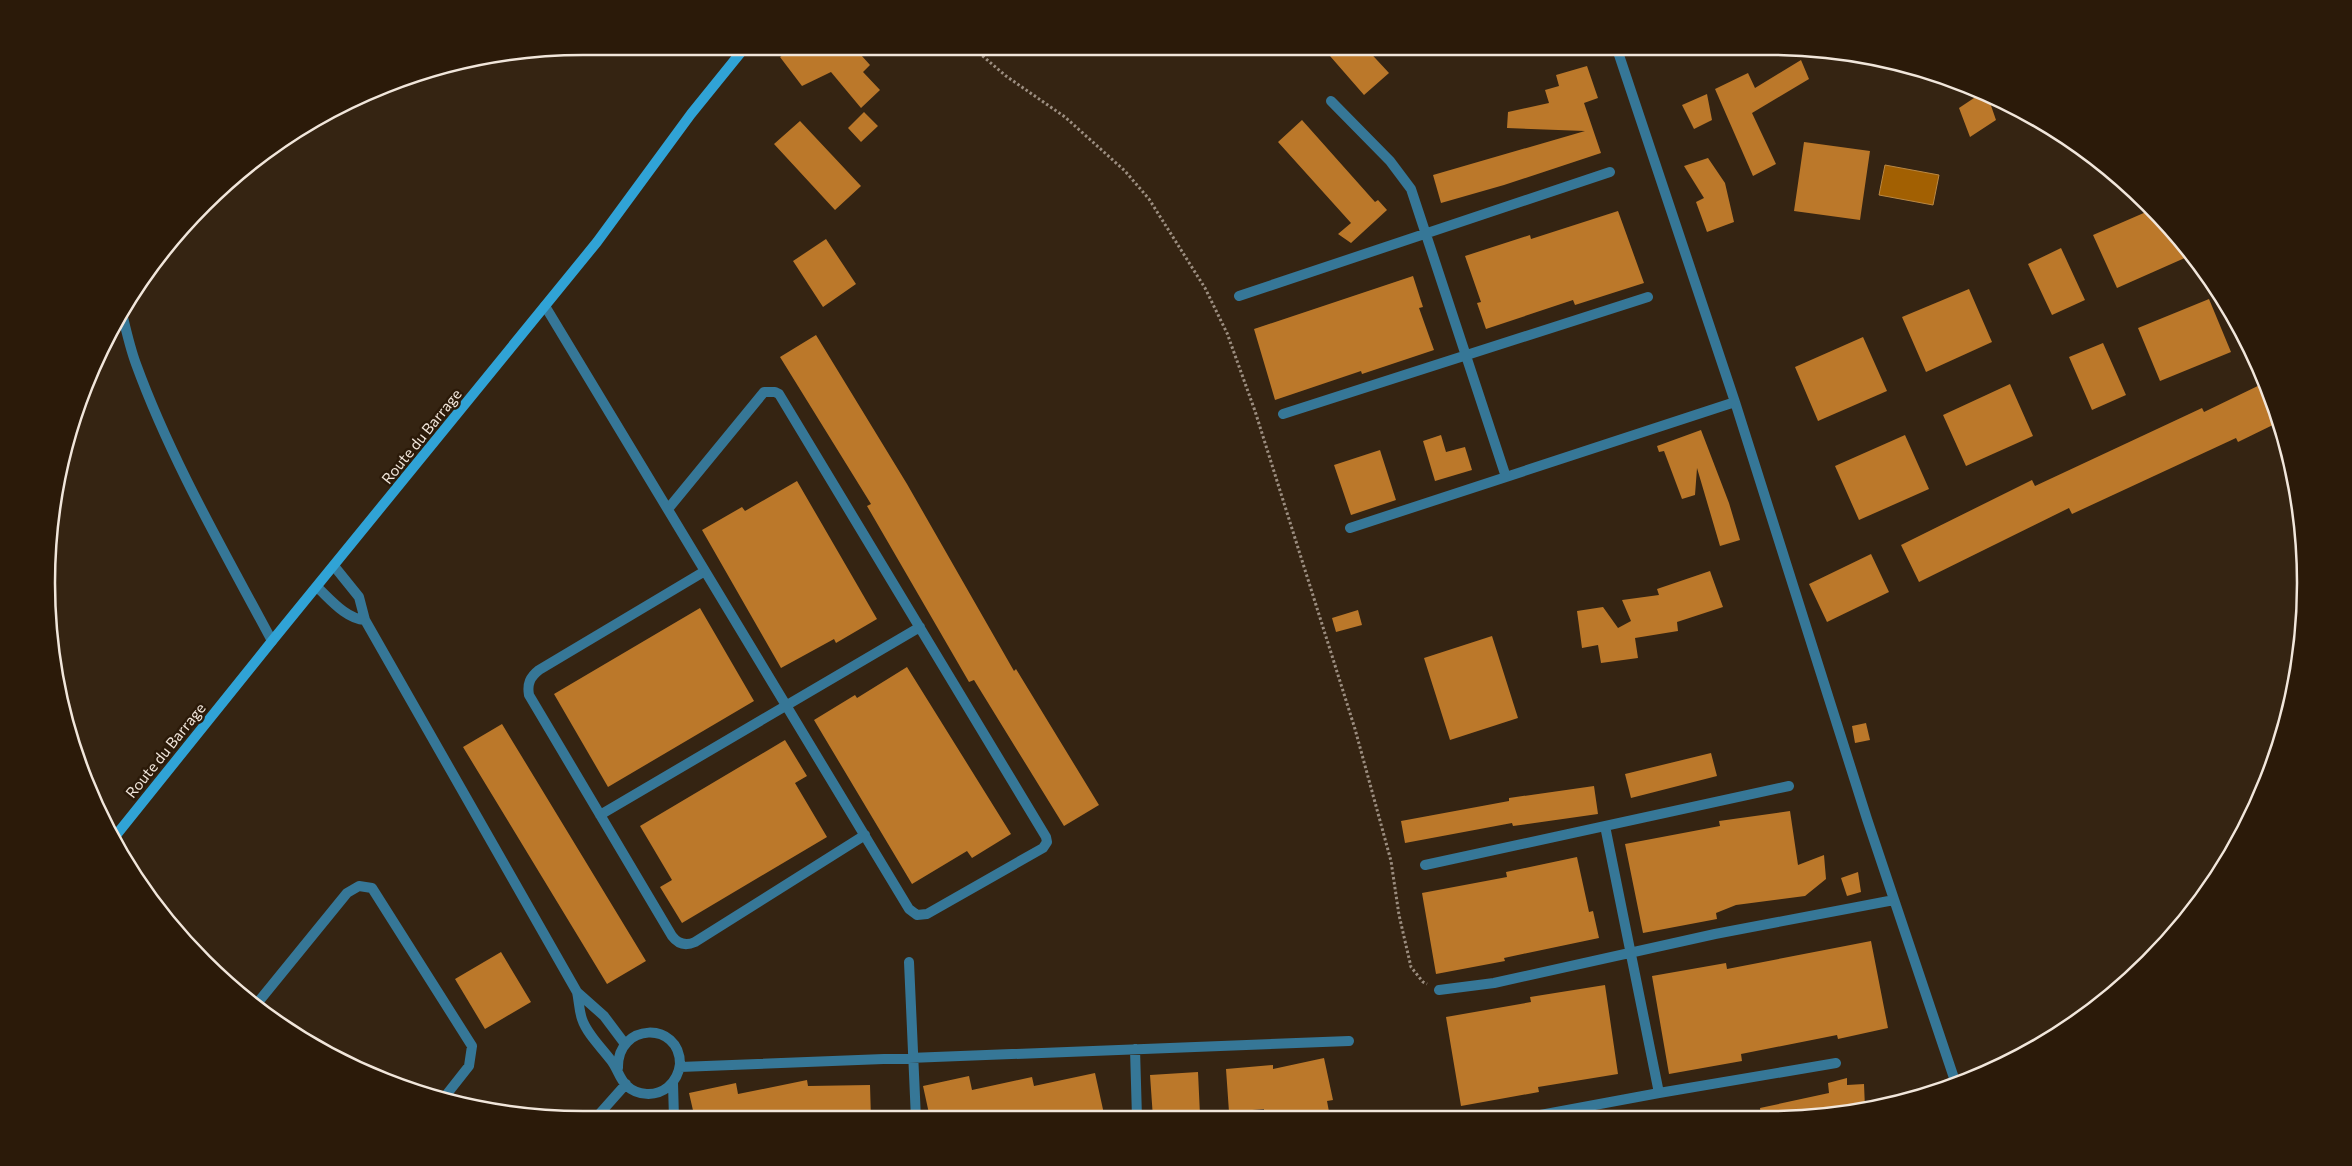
<svg xmlns="http://www.w3.org/2000/svg" width="2352" height="1166" viewBox="0 0 2352 1166" font-family="Commissioner,sans-serif">
<rect width="100%" height="100%" fill="#352412"/>
<path fill="#a26002" stroke="#ba8843" d="M1885 165 1939 175 1933 205 1879 195Z"/>
<path fill="#bb782a" d="M797 46H853L870 65 863 72 880 90 861 108 831 72 802 86 780 57Z
M1339 46H1364L1389 73 1364 95 1330 56Z
M1801 60 1809 79 1752 113 1776 164 1753 176 1715 89 1748 73 1755 88Z
M1587 66 1598 98 1584 103 1601 153 1504 185 1441 203 1433 175 1585 131 1507 128 1508 112 1549 103 1545 90 1559 86 1556 75Z
M1983 92 1987 94 1996 120 1970 137 1959 108Z
M1707 94 1712 120 1694 129 1682 105Z
M864 112 878 126 861 142 848 128Z
M1302 120 1375 202 1378 200 1387 210 1351 243 1338 234 1351 223 1278 142Z
M800 121 861 186 835 210 774 144Z
M1804 142 1870 151 1860 220 1794 211Z
M1708 158 1725 183 1734 222 1707 232 1696 202 1704 198 1684 166Z
M2153 209 2181 242 2187 257 2117 288 2093 235Z
M1618 211 1644 283 1575 305 1573 300 1486 329 1477 303 1481 302 1465 256 1530 235 1531 239Z
M826 239 856 284 823 307 793 261Z
M2061 248 2085 300 2052 315 2028 264Z
M1413 276 1423 307 1419 308 1434 350 1362 374 1361 371 1275 400 1254 329Z
M1969 289 1992 342 1926 372 1902 317Z
M2209 299 2231 352 2160 381 2138 328Z
M816 335 907 484 1014 671 1016 669 1099 805 1064 826 974 680 969 682 867 506 871 504 780 357Z
M1863 337 1887 391 1818 421 1795 367Z
M2103 343 2126 395 2092 410 2069 357Z
M2266 382 2279 422 2238 442 2236 438 2072 514 2069 508 1919 582 1901 545 2032 480 2035 486 2202 408 2204 412Z
M2010 384 2033 436 1966 466 1943 415Z
M1701 430 1729 503 1740 540 1720 546 1697 468 1695 495 1682 499 1664 451 1659 452 1657 446Z
M1441 435 1446 452 1465 447 1472 470 1435 481 1423 441Z
M1905 435 1929 489 1859 520 1835 466Z
M1380 450 1396 500 1351 515 1334 465Z
M797 481 877 619 836 643 834 639 781 668 702 530 742 507 745 511Z
M1871 554 1889 592 1827 622 1809 584Z
M1710 571 1723 607 1677 622 1678 631 1635 638 1638 658 1601 663 1598 645 1582 648 1577 611 1603 607 1618 628 1631 621 1622 600 1659 595 1657 589Z
M700 608 754 701 608 787 554 694Z
M1358 610 1362 625 1336 632 1332 618Z
M1492 636 1518 718 1450 740 1424 658Z
M907 667 1011 834 972 858 967 851 912 884 814 720 855 695 857 698Z
M1866 723 1870 740 1855 743 1852 726Z
M502 724 646 961 607 984 463 747Z
M785 740 807 776 795 783 827 837 682 923 660 887 672 880 640 826Z
M1711 753 1717 776 1631 798 1625 774Z
M1594 786 1598 814 1513 826 1512 823 1405 843 1401 821 1509 801V798Z
M1790 811 1798 865 1824 855 1826 879 1805 896 1736 905 1716 913 1717 919 1643 933 1625 844 1720 826 1719 821Z
M1577 857 1589 912 1593 911 1599 938 1504 958 1505 961 1436 974 1422 893 1507 877 1506 872Z
M1858 872 1861 892 1847 896 1841 878Z
M1871 941 1888 1028 1838 1039 1837 1035 1741 1054 1742 1061 1669 1074 1652 976 1726 963 1727 969Z
M501 952 531 1002 485 1029 455 979Z
M1605 985 1618 1074 1538 1087 1539 1092 1461 1106 1446 1017 1531 1002 1530 997Z
M1324 1058 1333 1100 1327 1101 1330 1117H1264V1109L1229 1112 1226 1069 1273 1065V1069Z
M1198 1072 1200 1115 1153 1118 1150 1075Z
M1095 1073 1104 1114 1088 1118H992L991 1115 976 1118H930L923 1086 969 1076 972 1090 1032 1077 1034 1086Z
M1847 1078V1085L1864 1084 1865 1108 1826 1115H1761L1760 1108 1829 1093 1828 1083Z
M807 1080 808 1086 870 1085 871 1119H695L689 1093 736 1083 738 1094Z"/>
<g fill="none" stroke-linecap="round" stroke-linejoin="round">
<path stroke="#9c8e80" stroke-width="3" stroke-dasharray="2.5 2.5" stroke-linecap="butt" d="M971 46 1006 76 1065 117 1125 171 1149 199 1205 288 1227 333 1255 411 1355 729 1391 861 1399 915 1411 967 1423 982 1427 984"/>
<path stroke="#367797" stroke-width="10" d="M1616 46 1735 402 1867 819 1956 1084
M1331 101 1390 161 1411 189 1506 477
M1239 296 1610 172
M545 306 909 909 917 915 927 914 1043 848 1047 842 1046 837 779 394 775 392H764L668 509
M122 313C126 330 130 348 136 364 171 460 224 551 272 641
M1283 414 1648 297
M1350 528 1735 402
M334 566 359 597 365 620 577 992 604 1016 625 1044
M705 571 539 670C530 677 527 684 529 695L672 936C678 944 686 946 695 942L865 835
M317 587C330 599 346 619 365 620
M600 815 920 627
M1425 865 1789 786
M909 962 916 1119
M1439 990 1494 983 1715 934 1894 900
M577 992C579 1001 579 1010 582 1019 587 1034 601 1047 610 1059 617 1067 619 1078 626 1085 637 1096 656 1097 668 1087 675 1081 679 1073 680 1064 680 1021 617 1022 618 1068
M255 1006 347 893 359 886 372 888 472 1046 469 1066 443 1099
M1135 1049 1137 1118
M680 1067 1349 1041
M673 1083 674 1119
M1659 1093 1836 1063
M1535 1116 1659 1093 1605 826
M594 1120 626 1084"/>
<path stroke="#30a3d6" stroke-width="10" d="M113 839 272 641 597 242 691 114 746 46"/>
</g>
<g text-anchor="middle" dominant-baseline="central" stroke-width="5" stroke-linejoin="round" paint-order="stroke">
<g font-size="15" fill="#f1e6db" stroke="#2b1a09">
<text transform="translate(421 436) rotate(-51)">Route du Barrage</text>
<text transform="translate(165 750) rotate(-51)">Route du Barrage</text>
</g>
</g>
<path d="M0 0H2352V1166H0ZM583 55H1769A528 528 0 0 1 2297 583V583A528 528 0 0 1 1769 1111H583A528 528 0 0 1 55 583V583A528 528 0 0 1 583 55Z" fill="#2b1a09" fill-rule="evenodd"/>
<path fill="none" stroke="#f1e6db" stroke-width="2.5" d="M583 55H1769A528 528 0 0 1 2297 583V583A528 528 0 0 1 1769 1111H583A528 528 0 0 1 55 583V583A528 528 0 0 1 583 55Z"/>
</svg>
